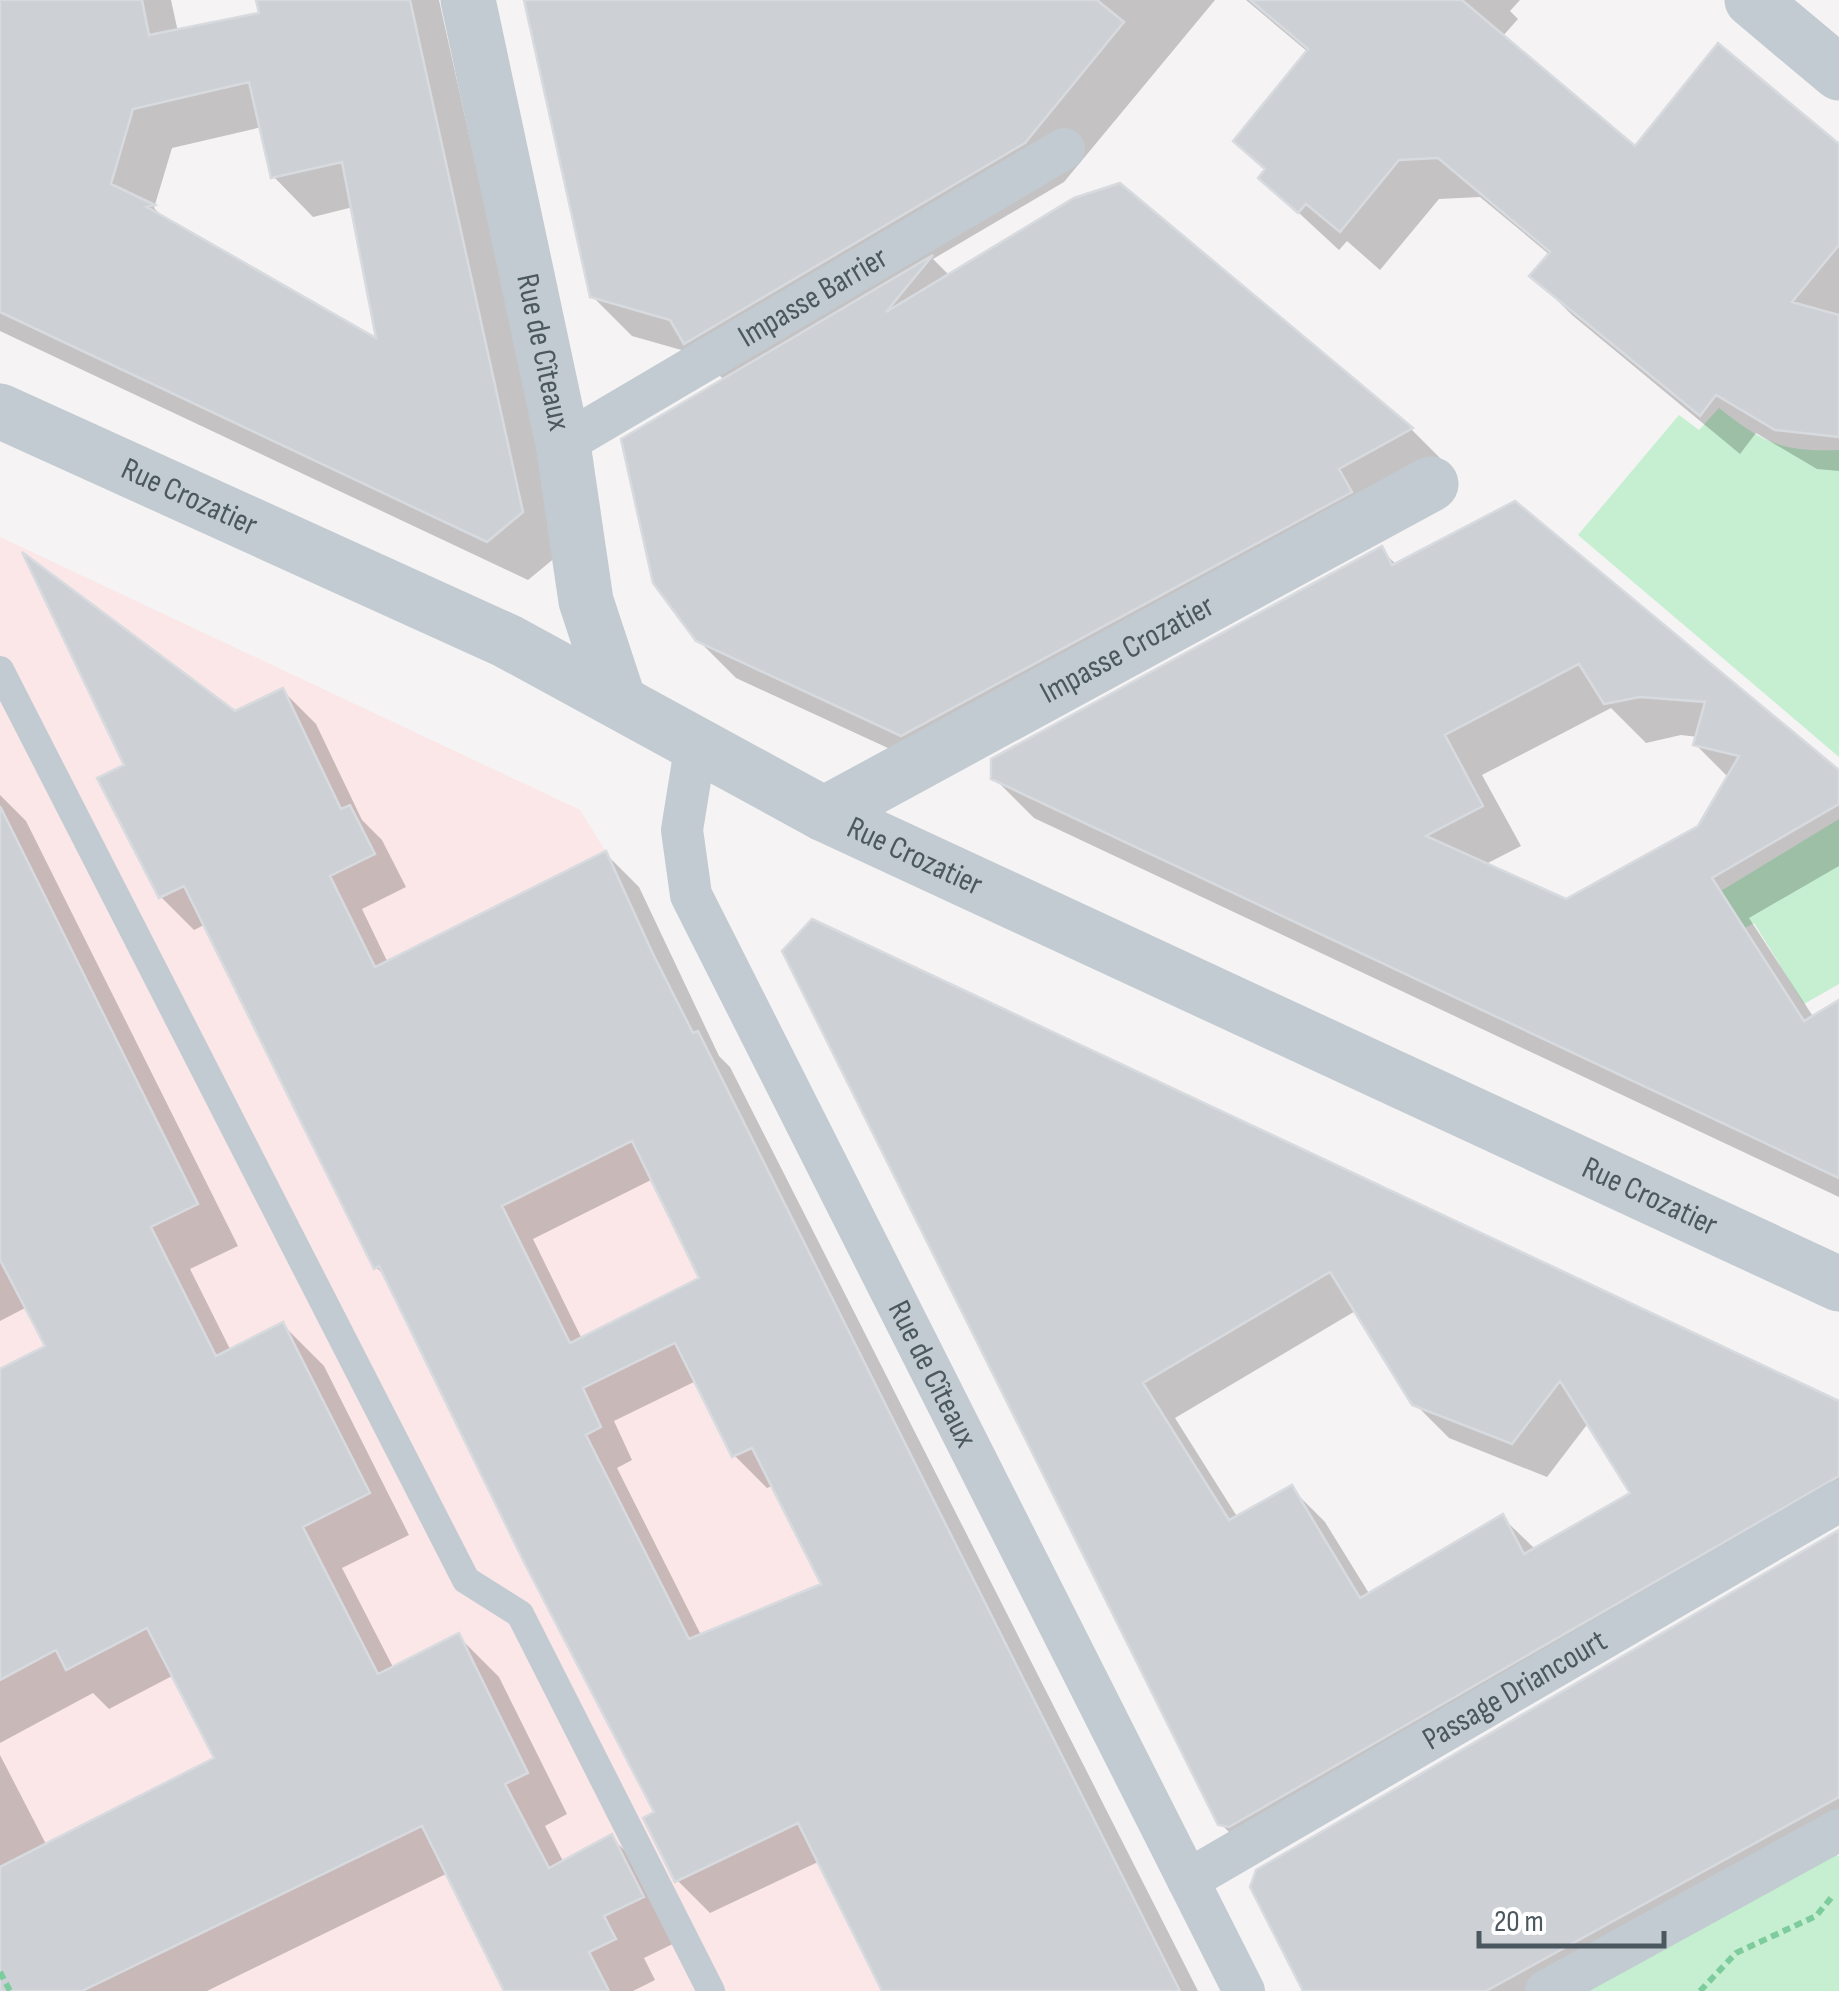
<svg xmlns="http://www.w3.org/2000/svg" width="1839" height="1991" viewBox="0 0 1839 1991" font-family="'Sofia Sans Condensed',sans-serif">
<rect width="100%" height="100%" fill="#f5f3f3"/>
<path fill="#fbe7e7" d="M0 537 580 810 606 852 653 955 1182 1991H0Z"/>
<path fill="#c5efd0" d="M1719 408C1763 443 1782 452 1839 450V757L1578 535 1679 415 1699 430Z
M1839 819V984L1804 1004 1754 923 1719 942 1698 905Z
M1833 1854 1839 1856V1991H1577Z"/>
<path fill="#0003" fill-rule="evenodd" d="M0 0H171L178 32 262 15 259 0H439L562 552 528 580 0 331ZM262 127 274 177 313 217 353 207 379 343 168 222 154 208 172 148Z
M526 0H1215L1064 182 933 259 950 276 1120 186 1412 430 1448 466 940 772 736 678 698 640 725 381 699 355 632 336 592 296Z
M1246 0H1520L1510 11 1518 19 1502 37 1636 150 1839 147V471L1817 469 1756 433 1740 454 1572 315 1533 276 1550 255 1480 197 1439 199 1380 270 1347 241 1339 250 1261 178 1266 171 1236 141 1308 52Z
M1514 504 1839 774V866L1749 918 1814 1018 1839 1002V1197L1034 818 994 778 1381 550 1397 565ZM1611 708 1646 743 1681 735 1698 737 1696 745 1729 778 1710 814 1691 834 1566 902 1484 865 1521 846 1482 775Z
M283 691 316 724 362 820 382 840 406 887 362 909 388 963 606 854 639 887 719 1056 730 1067 1198 1991H885L820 1861 710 1913 678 1881 657 1813 388 1279 376 1267 206 924 194 930 161 897 235 714ZM653 1179 703 1279 582 1339 533 1239ZM696 1381 734 1455 767 1488 774 1485 824 1585 702 1637 617 1468 632 1460 614 1421Z
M0 795 26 821 238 1246 190 1269 231 1351 283 1325 324 1366 409 1535 342 1568 394 1669 458 1636 499 1677 567 1814 545 1826 564 1863 612 1838 653 1879 683 1939 644 1958 655 1980 633 1991H507L448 1873 207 1991H0V1755L47 1846 217 1759 174 1675 109 1709 93 1693 0 1743V1372L48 1347 27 1307 0 1321Z
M785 952 1839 1404V1525L1255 1858 1220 1823ZM1357 1310 1414 1403 1449 1438 1547 1477 1589 1422 1633 1493 1536 1550 1502 1517 1370 1595 1325 1522 1291 1488 1238 1518 1175 1418Z
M1839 1533V1849L1580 1991H1306Z"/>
<path fill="#cdd1d5" stroke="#d7dade" stroke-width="2.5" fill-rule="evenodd" d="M0 0H142L149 35 259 13 256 0H410L523 512 487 542 0 312ZM249 82 271 178 342 162 376 338 147 207 155 205 111 184 133 109Z
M524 0H1097L1124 22 1025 143 684 344 670 320 590 297Z
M1250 0H1462L1635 146 1718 43 1839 144V245L1792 302 1839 315V437L1775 430 1716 395 1700 416 1529 276 1550 252 1438 158 1399 160 1340 232 1306 204 1298 213 1258 178 1265 169 1233 141 1308 49Z
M1120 183 1413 428 1339 469 1352 492 901 736 696 641 653 583 621 439 933 255 886 312 1074 198Z
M1515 501 1839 770V804L1712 878 1804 1021 1839 1000V1178L991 779V759L1382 546 1392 565ZM1579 664 1604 704 1640 697 1705 702 1693 745 1739 756 1698 826 1566 899 1426 836 1483 806 1445 735Z
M22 552 235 711 283 688 341 809 350 805 375 854 330 876 375 967 606 851 653 954 693 1033 698 1031 1180 1991H882L798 1823 675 1882 643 1818 654 1812 525 1564 379 1266 374 1269 184 886 159 898 97 778 124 765ZM632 1141 699 1278 570 1343 502 1206ZM675 1343 732 1457 752 1448 821 1584 689 1639 586 1435 601 1427 583 1388Z
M0 806 198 1204 151 1227 216 1356 283 1322 370 1493 303 1527 378 1674 459 1633 528 1773 505 1784 549 1868 612 1834 644 1897 604 1916 616 1939 589 1952 609 1991H504L422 1826 82 1991H0V1867L214 1758 147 1628 66 1670 56 1650 0 1680V1369L45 1346 0 1260Z
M812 919 1839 1401V1476L1229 1827 1218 1825 782 951ZM1330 1272 1412 1405 1512 1444 1560 1381 1630 1493 1524 1554 1503 1514 1360 1598 1292 1485 1229 1520 1143 1383Z
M1839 1530V1797L1486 1991H1303L1250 1887 1256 1870Z"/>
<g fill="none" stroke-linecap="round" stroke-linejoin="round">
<path stroke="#7ecc9d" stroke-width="6" stroke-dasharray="8 5" stroke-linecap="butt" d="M0 1972 10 1991
M1700 1991 1736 1953 1816 1916 1831 1898"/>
<path stroke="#c2cbd1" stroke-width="28" d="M0 670 466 1580 520 1614 711 1991"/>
<g stroke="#c2cbd1" stroke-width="42">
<path id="s1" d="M563 444 1064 149"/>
<path id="s2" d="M696 743 682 830 691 895 1244 1991"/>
<path id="s3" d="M1188 1880 1839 1501"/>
<path d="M1546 1991 1839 1830"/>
</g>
<g stroke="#c2cbd1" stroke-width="55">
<path id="s4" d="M468 0 563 444 586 601 619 701"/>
<path d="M1752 0 1839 73"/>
<path id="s5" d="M0 411 507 641 824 814 1839 1284"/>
<path id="s6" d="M824 814 1431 484"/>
</g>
</g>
<g text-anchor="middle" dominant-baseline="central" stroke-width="10" stroke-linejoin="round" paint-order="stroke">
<g font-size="32" fill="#4b5860" stroke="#fff">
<text stroke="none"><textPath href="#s1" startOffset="290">Impasse Barrier</textPath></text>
<text stroke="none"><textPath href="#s4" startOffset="360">Rue de Cîteaux</textPath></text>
<text stroke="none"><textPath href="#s5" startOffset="208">Rue Crozatier</textPath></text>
<text stroke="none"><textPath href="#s6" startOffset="345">Impasse Crozatier</textPath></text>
<text stroke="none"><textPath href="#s5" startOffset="1018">Rue Crozatier</textPath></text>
<text stroke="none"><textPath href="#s5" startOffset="1828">Rue Crozatier</textPath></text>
<text stroke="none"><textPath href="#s2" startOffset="690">Rue de Cîteaux</textPath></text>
<text stroke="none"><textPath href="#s3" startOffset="378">Passage Driancourt</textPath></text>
</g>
</g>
<path d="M1479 1931v15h185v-15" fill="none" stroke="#4b5860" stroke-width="5"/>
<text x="1494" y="1931" font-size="30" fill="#4b5860" stroke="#ffffff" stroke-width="8" paint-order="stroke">20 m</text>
</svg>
